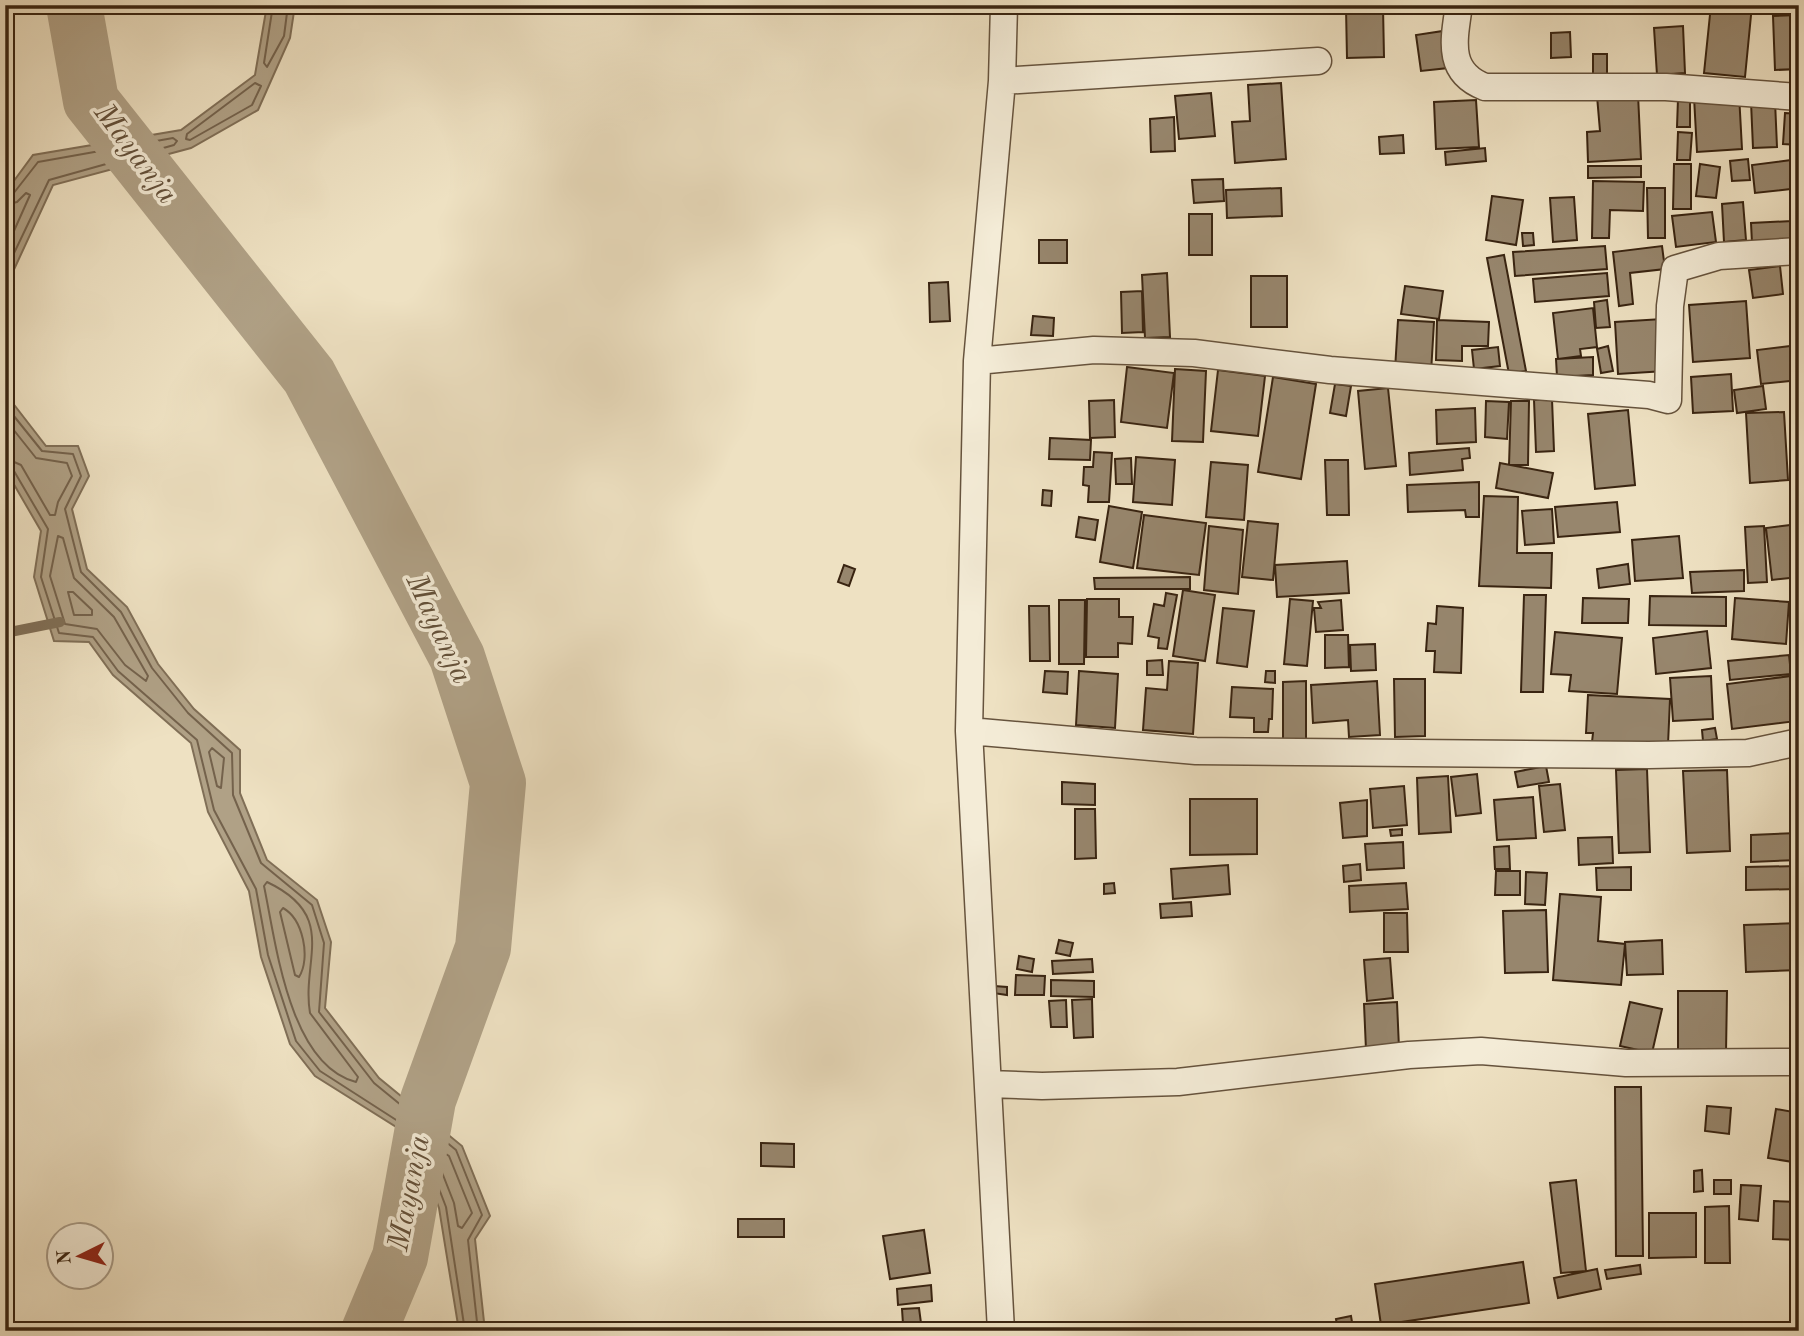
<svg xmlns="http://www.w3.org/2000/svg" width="1804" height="1336" viewBox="0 0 1804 1336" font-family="'Old Standard TT',serif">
<rect width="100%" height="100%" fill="#eee1c2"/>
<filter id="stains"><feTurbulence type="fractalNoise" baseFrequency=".00286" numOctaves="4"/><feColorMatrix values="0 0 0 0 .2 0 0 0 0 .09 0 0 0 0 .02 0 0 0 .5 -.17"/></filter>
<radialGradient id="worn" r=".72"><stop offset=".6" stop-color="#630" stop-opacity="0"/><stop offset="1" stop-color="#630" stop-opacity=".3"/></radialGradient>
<path fill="#b0a186" stroke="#806f57" stroke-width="2" d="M267 5H295L290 38 258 110 191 148 53 185 5 289V193L33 155 181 130 255 75Z
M5 393 46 446H78L89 476 72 509 87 569 127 607 158 664 194 709 240 750V793L267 860 317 900 331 942 325 1008 379 1078 462 1146 490 1216 475 1239 485 1331H459L439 1208 412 1137 315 1076 290 1044 261 957 249 891 208 812 191 743 113 675 89 642 54 641 34 577 41 531 5 469Z"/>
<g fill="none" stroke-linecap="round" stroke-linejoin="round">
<path stroke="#74624c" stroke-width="2" d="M273 5 264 63 267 67 284 36 288 5
M255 83 261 86 252 105 190 140 186 139 187 134Z
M5 196 13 194 38 162 173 138 177 141 174 145 49 180 5 272
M5 205 17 202 26 193 30 195 5 251
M5 405 42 451 73 454 81 476 65 509 81 572 121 612 152 668 188 713 232 753 233 795 261 863 312 905 324 943 319 1012 374 1083 456 1150 482 1215 468 1240 478 1331
M5 419 36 458 67 463 72 476 58 502 55 515H50L21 465 5 458
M5 467 14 471 48 529 41 577 59 633 93 637 118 671 197 740 214 810 256 889 268 955 296 1041 320 1071 418 1134 446 1207 465 1331
M58 536 63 538 74 578 114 617 148 676 146 681 125 665 97 629 65 624 50 576Z
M68 592H73L92 610V615H74Z
M212 748 224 758 221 788 217 786 209 752Z
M267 882C339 916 301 960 310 1013L358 1077 356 1082C289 1065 276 943 264 886Z
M283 908C303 919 311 958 299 977L295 975 280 912Z
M437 1148 449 1156 472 1213 462 1228 458 1226 454 1203 434 1152Z"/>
<path stroke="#806f57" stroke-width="10" d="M5 633 60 622"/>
<path stroke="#b0a186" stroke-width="56" d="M74 5 91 101 309 376 457 657 498 783 483 948 428 1100 400 1257 369 1331"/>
</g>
<path fill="#97866d" stroke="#392411" stroke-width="2" d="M1499 5H1540V12L1499 10Z
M1554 5H1595V9L1554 10Z
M1638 5H1675L1674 11Z
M1711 5H1752L1745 77 1704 73Z
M1383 7 1384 57 1347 58 1346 8Z
M1799 15V69L1775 70 1773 16Z
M1683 26 1685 73 1657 75 1654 28Z
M1443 31 1448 68 1421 71 1416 35Z
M1570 32 1571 57 1551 58V33Z
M1593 54H1607V74H1593Z
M1281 83 1286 159 1235 163 1232 122 1250 121 1248 85Z
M1211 93 1215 136 1179 139 1175 96Z
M1638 94 1641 159 1588 162 1587 132 1600 131 1597 96Z
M1739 94 1742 149 1697 152 1694 97Z
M1678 99H1690V127H1677Z
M1476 100 1479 147 1436 149 1434 102Z
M1775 101 1777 147 1753 148 1751 102Z
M1785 113 1799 114V145L1783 144Z
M1174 117 1175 151 1151 152 1150 119Z
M1678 132 1692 133 1690 160H1677Z
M1403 135 1404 153 1380 154 1379 137Z
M1485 148 1486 161 1446 165 1445 152Z
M1748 159 1750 180 1732 181 1730 161Z
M1799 159V188L1755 193 1752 165Z
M1674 164H1691V209H1673Z
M1700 164 1720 167 1716 198 1696 196Z
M1588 166H1641V177L1588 178Z
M1223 179 1224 201 1194 203 1192 180Z
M1593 181 1644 182 1643 211 1610 210 1609 238H1592Z
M1281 188 1282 216 1227 218 1226 190Z
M1647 188H1665V238H1648Z
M1790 193H1799V241L1752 243 1751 223 1792 221Z
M1492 196 1523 200 1516 245 1486 240Z
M1574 197 1577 240 1553 242 1550 198Z
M1743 202 1746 240 1724 242 1722 204Z
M1712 212 1716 242 1676 247 1672 216Z
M1189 214H1212V255H1189Z
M1522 233H1533L1534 245 1523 246Z
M1039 240H1067V263H1039Z
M1605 246 1607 269 1515 276 1513 252Z
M1662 246 1665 269 1630 273 1633 304 1619 306 1613 252Z
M1504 255 1526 371 1509 374 1487 258Z
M1780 266 1783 294 1753 298 1749 270Z
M1167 273 1170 337 1145 338 1142 275Z
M1607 273 1609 296 1535 302 1533 279Z
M1251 276H1287V327H1251Z
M948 282 950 321 930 322 929 283Z
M1405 286 1443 291 1439 319 1401 314Z
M1142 291 1143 332 1122 333 1121 292Z
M1607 300 1610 327 1596 328 1594 302Z
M1746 301 1750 358 1693 362 1689 305Z
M1593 308 1597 347 1580 349 1581 356 1558 359 1553 313Z
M1033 316 1054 318 1053 336 1031 335Z
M1662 319 1665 371 1618 374 1615 322Z
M1398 320 1434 322 1431 373 1395 370Z
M1437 320 1489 322 1488 346H1462V361L1436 360Z
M1799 345V380L1761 384 1757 350Z
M1608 346 1613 371 1601 373 1597 349Z
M1498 347 1500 366 1474 369 1472 350Z
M1593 357V375L1557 377 1556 359Z
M1127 367 1174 373 1167 428 1121 422Z
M1175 369 1206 371 1203 442 1172 441Z
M1218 370 1265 376 1258 436 1211 431Z
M1731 374 1733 411 1693 413 1691 377Z
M1273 377 1316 384 1301 479 1258 472Z
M1335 384 1351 386 1346 416 1330 413Z
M1763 386 1766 409 1737 413 1734 390Z
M1388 388 1396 466 1365 469 1358 391Z
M1552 399 1554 451 1536 452 1534 400Z
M1114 400 1115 437 1090 438 1089 401Z
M1486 401 1509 402 1507 439 1485 437Z
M1511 401H1529L1528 465H1509Z
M1475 408 1476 442 1437 444 1436 410Z
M1628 410 1635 485 1595 489 1588 414Z
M1784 412 1788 480 1750 483 1746 413Z
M1050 438 1091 440 1090 460 1049 459Z
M1469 448 1470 458 1462 459 1463 470 1410 475 1409 453Z
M1094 452 1112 453 1109 502H1088L1089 486 1083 485 1084 467H1093Z
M1136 457 1175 460 1172 505 1133 502Z
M1131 458 1132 484H1116L1115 459Z
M1325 460H1348L1349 515H1327Z
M1211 462 1248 465 1244 520 1206 517Z
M1500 463 1553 473 1548 498 1496 488Z
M1479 482V517H1466L1465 510 1408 512 1407 485Z
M1043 490 1052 491 1051 506 1042 505Z
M1484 496 1518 497 1517 553H1552L1551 588 1479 586Z
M1617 502 1620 532 1558 537 1555 507Z
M1109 506 1142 512 1133 568 1100 562Z
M1552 509 1554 543 1525 545 1522 511Z
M1144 515 1206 523 1199 575 1137 568Z
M1079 517 1098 520 1095 540 1076 537Z
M1248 521 1278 524 1273 580 1242 577Z
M1799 524V577L1772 580 1766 528Z
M1209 526 1243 530 1238 594 1204 590Z
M1764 526 1767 582 1748 583 1745 527Z
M1679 536 1683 578 1635 581 1632 540Z
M1347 561 1349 593 1277 597 1275 565Z
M1628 564 1630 584 1599 588 1597 569Z
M844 565 855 569 849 586 838 582Z
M1744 570V591L1692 593 1690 572Z
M1190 577V589H1095L1094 578Z
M1183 590 1215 595 1205 661 1173 656Z
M1166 593 1177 595 1167 649 1158 648 1159 638 1148 636 1154 604 1164 606Z
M1524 595H1546L1543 692H1521Z
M1650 596 1726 597V626L1649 625Z
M1583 598 1629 599 1628 623H1582Z
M1735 598 1789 602 1786 644 1732 639Z
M1087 599H1119V617H1133L1132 644 1118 643V657H1086Z
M1290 599 1313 601 1307 666 1284 664Z
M1059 600H1085L1084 664H1059Z
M1341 600 1343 630 1316 632 1314 608H1321L1318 602Z
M1799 603V651L1794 652 1790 604Z
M1029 606H1049L1050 661H1030Z
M1437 606 1463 608 1461 673 1434 672 1435 651H1426L1428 623 1436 624Z
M1223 608 1254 611 1247 667 1217 663Z
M1707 631 1711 668 1656 674 1653 638Z
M1555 632 1622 638 1617 694 1569 691 1571 675 1551 674Z
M1325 635H1348L1349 667 1325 668Z
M1375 644 1376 670 1351 671 1350 645Z
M1789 655 1791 674 1730 680 1728 661Z
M1162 660 1163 675H1147V661Z
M1169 661 1198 663 1193 734 1143 730 1146 688 1167 690Z
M1045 671 1068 672 1067 694 1043 692Z
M1079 671 1118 674 1115 728 1076 725Z
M1266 671H1275V683L1265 682Z
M1711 676 1713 719 1673 721 1670 678Z
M1791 676 1797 721 1732 729 1727 684Z
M1394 679H1425V736L1395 737Z
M1306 681V743H1283V682Z
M1377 681 1380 735 1349 737 1348 720 1313 723 1311 685Z
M1232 687 1273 689 1272 719H1269L1268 732H1254V718L1230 717Z
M1588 695 1670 699 1668 745 1592 742 1593 733H1586Z
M1715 728 1717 739 1703 741 1702 730Z
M1546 766 1549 782 1518 787 1515 772Z
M1647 769 1650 852 1619 853 1616 770Z
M1727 770 1730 851 1687 853 1683 771Z
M1477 774 1481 813 1456 816 1451 777Z
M1448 776 1451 832 1419 834 1417 778Z
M1062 782 1095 784V805L1062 804Z
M1560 784 1565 830 1544 832 1539 786Z
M1404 786 1407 825 1373 828 1370 789Z
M1533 797 1536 838 1497 840 1494 800Z
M1190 799H1257V854L1190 855Z
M1367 800V836L1343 838 1340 803Z
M1075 809H1095L1096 858 1075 859Z
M1402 829V835L1391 836 1390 830Z
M1797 833 1798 860 1751 862V835Z
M1612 837 1613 863 1579 865 1578 838Z
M1403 842 1404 868 1367 870 1365 844Z
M1509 846 1510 869H1495L1494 847Z
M1360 864 1361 880 1344 882 1343 866Z
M1228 865 1230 894 1173 899 1171 869Z
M1799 866V889L1746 890V867Z
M1631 867V890H1597L1596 868Z
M1496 871H1520V895H1495Z
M1526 872 1547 873 1545 905 1525 904Z
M1114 883 1115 893 1104 894V884Z
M1406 883 1408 909 1350 912 1349 886Z
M1560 894 1601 897 1598 941 1625 944 1621 985 1553 980Z
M1191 902 1192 916 1161 918 1160 904Z
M1546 910 1548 972 1505 973 1503 911Z
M1384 913H1407L1408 952H1384Z
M1799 923V970L1746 972 1744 925Z
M1059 940 1073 943 1070 956 1056 953Z
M1662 940 1663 974 1627 975 1625 942Z
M1019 956 1034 959 1032 972 1017 969Z
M1390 958 1393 998 1367 1001 1364 960Z
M1092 959 1093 972 1053 974 1052 961Z
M1016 975 1045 976 1044 995H1015Z
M1051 980 1094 981V997L1051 996Z
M994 986 1007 987V995L993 993Z
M1678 991H1727L1726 1053H1678Z
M1092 999 1093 1037 1074 1038 1072 1000Z
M1066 1000 1067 1027H1051L1049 1001Z
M1397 1002 1399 1048 1366 1050 1364 1004Z
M1630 1002 1662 1009 1652 1053 1620 1046Z
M1615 1087H1641L1643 1256H1616Z
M1707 1106 1731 1108 1729 1134 1705 1131Z
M1776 1109 1799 1113V1163L1768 1158Z
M761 1143 794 1144V1167L761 1166Z
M1702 1170 1703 1191 1694 1192V1171Z
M1576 1180 1586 1271 1561 1273 1550 1183Z
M1714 1180H1731V1194H1714Z
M1741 1185 1761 1186 1758 1221 1739 1219Z
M1774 1201 1799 1202V1240L1773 1239Z
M1729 1206 1730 1263H1705V1207Z
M1649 1213H1696V1257L1649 1258Z
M738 1219H784V1237H738Z
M924 1230 930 1273 890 1279 883 1236Z
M1523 1262 1529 1303 1381 1325 1375 1284Z
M1640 1265 1641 1274 1607 1279 1605 1270Z
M1597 1269 1601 1289 1558 1298 1554 1278Z
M931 1285 932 1301 898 1305 897 1289Z
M919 1308 921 1323 903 1324 902 1309Z
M1351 1316 1353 1328 1338 1331 1336 1319Z"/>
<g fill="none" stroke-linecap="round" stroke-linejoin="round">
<defs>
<path id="minor" d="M1459 5C1454 40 1446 72 1485 87H1666L1799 97
M1002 81 1318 61
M977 361 1094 350 1194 353 1330 370 1649 395 1668 400 1670 306 1675 269 1719 256 1799 251
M969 731 1196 751 1649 755 1748 753 1799 742
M988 1084 1042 1086 1178 1082 1409 1055 1481 1051 1626 1063 1799 1062
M1001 1331 969 731 977 361 1002 81 1004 5"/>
</defs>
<use href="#minor" stroke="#66533d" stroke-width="29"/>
<use href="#minor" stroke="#f4ecd7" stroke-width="26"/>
</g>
<g text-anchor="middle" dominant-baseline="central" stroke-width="7" stroke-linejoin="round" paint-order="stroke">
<g font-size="30" font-style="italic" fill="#63503a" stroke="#f4ecd7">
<text transform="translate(135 154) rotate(53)">Mayanja</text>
<text transform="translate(438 629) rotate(65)">Mayanja</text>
<text transform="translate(410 1193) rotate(-79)">Mayanja</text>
</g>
</g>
<rect width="1804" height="1336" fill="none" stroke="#eee1c2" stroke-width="28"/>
<rect x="7" y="7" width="1790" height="1322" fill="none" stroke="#392411" stroke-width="3.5"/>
<rect x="14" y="14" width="1776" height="1308" fill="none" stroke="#392411" stroke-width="2"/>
<g transform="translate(80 1256) rotate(265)"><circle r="33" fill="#f4ecd7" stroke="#a99c88" stroke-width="2"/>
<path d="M0-5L12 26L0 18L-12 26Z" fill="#8f2418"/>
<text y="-10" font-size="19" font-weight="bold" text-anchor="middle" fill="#392411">N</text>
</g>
<rect width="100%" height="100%" filter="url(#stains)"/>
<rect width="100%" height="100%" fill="url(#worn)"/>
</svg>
